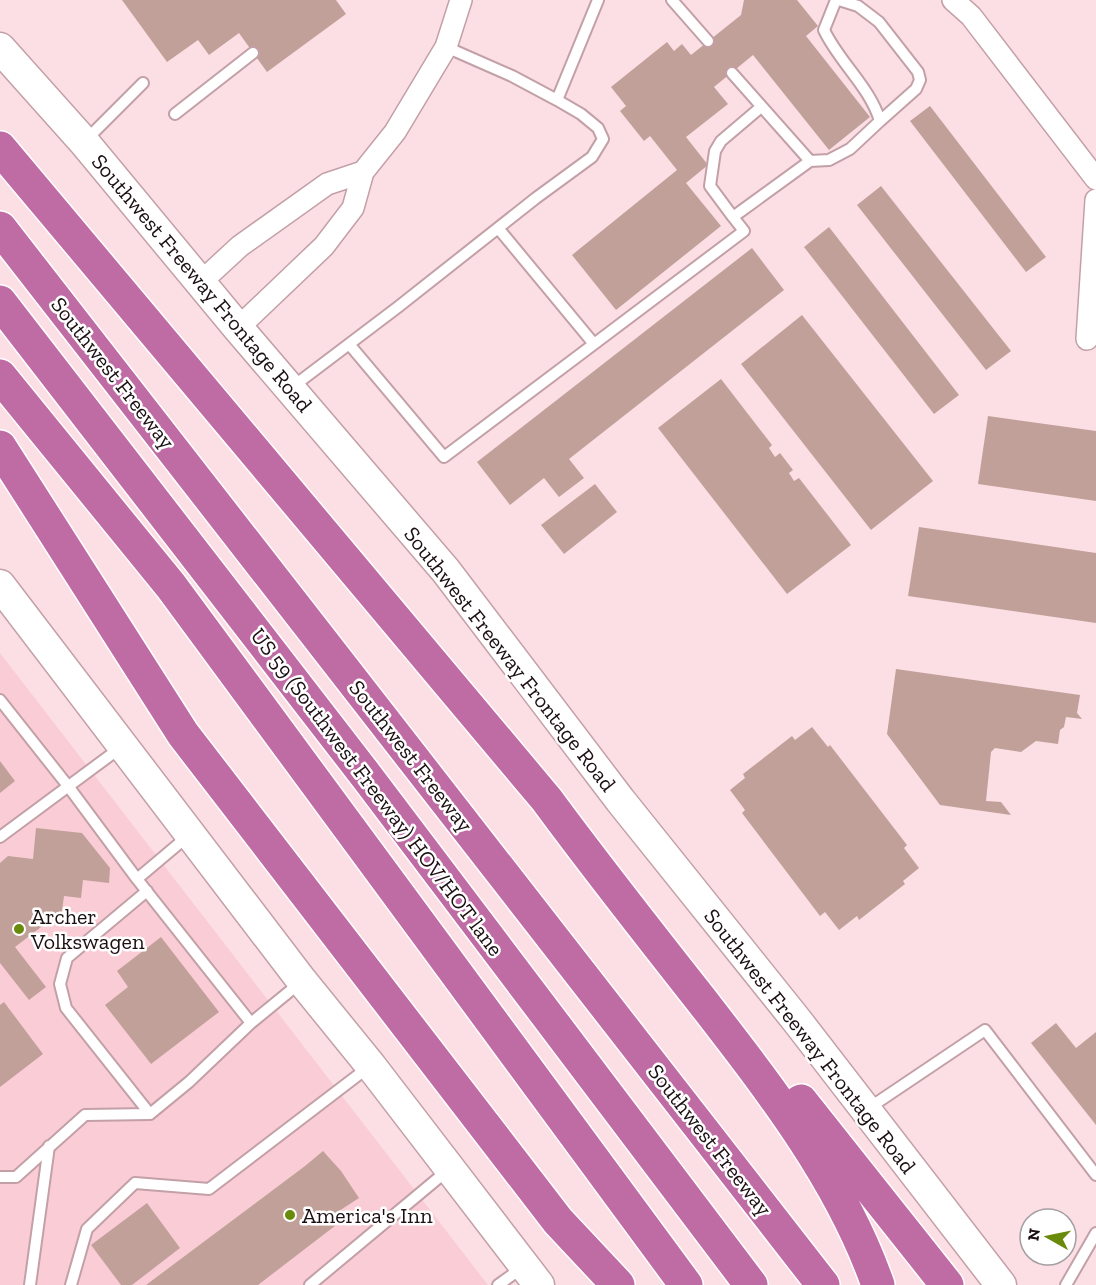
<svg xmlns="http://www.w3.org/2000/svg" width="1096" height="1285" viewBox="0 0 1096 1285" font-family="'Zilla Slab',serif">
<rect width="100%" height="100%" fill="#fcdfe4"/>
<path fill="#facdd6" d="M0 653 488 1285H0Z"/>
<path fill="#c2a09a" d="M122 0H336L346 14 267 72 239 33 209 55 198 40 167 62Z
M744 0H797L818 26 806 36 870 117 829 150 753 55 714 87 728 104 686 137 708 165 686 183 721 226 616 310 572 255 677 170 650 136 644 141 620 111 626 106 611 87 667 42 674 51 682 44 691 55 741 15Z
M930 106 1046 257 1026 272 910 121Z
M881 186 1011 351 986 370 857 205Z
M829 227 959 395 934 414 804 247Z
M752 248 784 290 569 459 584 478 559 497 544 478 510 505 477 462Z
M802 315 933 481 871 530 741 364Z
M721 379 772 445 769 448 775 457 780 453 793 470 789 473 794 481 799 478 851 545 787 594 658 428Z
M988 416 1096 431V501L978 484Z
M595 484 617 512 564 554 541 525Z
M919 527 1096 553V623L908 596Z
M896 669 1080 695 1077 713 1082 719 1066 717 1064 727 1060 730 1058 744 1036 741 1021 752 995 748 991 752 986 801 1001 802 1011 815 940 805 887 734Z
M812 727 828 747 830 745 907 845 904 848 919 868 903 881 905 884 859 920 857 916 839 930 825 912 820 916 742 813 745 810 730 790 745 778 743 774 792 736 795 740Z
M0 761 15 781 0 793Z
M36 828 82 833 110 868 109 883 83 880 81 898 64 896 62 911 15 947 46 987 29 1000 0 963V863L8 856 33 859Z
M161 937 219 1012 151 1064 105 1005 128 987 117 971Z
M4 1002 43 1054 0 1087V1005Z
M1056 1023 1076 1048 1096 1032V1125L1031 1043Z
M323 1151 341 1171 359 1198 339 1211 344 1219 258 1285H146L305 1166Z
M147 1203 180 1248 132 1285H121L91 1245Z"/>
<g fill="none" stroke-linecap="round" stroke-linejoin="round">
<defs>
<path id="service" d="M672 0 708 41
M839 0 858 6 879 22 918 72 920 80 916 89 880 121
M732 73 810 161
M557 100 598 0
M175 114 253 53
M86 140 143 83
M733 217 710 186 715 151 721 141 761 107
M349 344 444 457 594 344 498 228
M594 344 744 231 733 217 810 161 829 160 850 149 880 121C870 87 839 62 824 30L836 0
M291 388 398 307 536 198 592 157 603 139 598 128 581 114 557 100 512 76 446 47
M0 700 68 786 137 879
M188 836 137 879 251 1023 301 982
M0 837 120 748
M147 891 67 958 60 984 66 1008 150 1114
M869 1108 985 1030 1096 1175
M0 1177H16L85 1115 150 1114 189 1082 251 1023
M30 1285 49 1146
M71 1285 87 1229 135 1183 209 1189 370 1066
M310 1285 448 1170
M498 1285 522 1268
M1066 1285 1096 1233"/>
<path id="minor" d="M953 0 971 16 1096 179
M201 282 240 246 327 184 363 172
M238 328 324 246 353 208 363 172 395 132 446 47 461 0
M1087 339 1096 200"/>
<path id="secondary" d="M0 48 84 142 238 328 446 571 620 800 798 1022 1001 1285
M0 585 302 981 371 1066 539 1285"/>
<path id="motorway" d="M0 148 547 800C597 868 650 935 702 1001 770 1089 841 1179 878 1285
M0 228 823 1285
M0 302 367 777 751 1285
M0 376 171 586 686 1285
M0 447 183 734 558 1221 618 1285
M801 1101 947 1285"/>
</defs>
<use href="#service" stroke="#c3a0a7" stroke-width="14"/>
<use href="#minor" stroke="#c3a0a7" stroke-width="24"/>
<use href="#secondary" stroke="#c3a0a7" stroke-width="33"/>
<use href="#motorway" stroke="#fff" stroke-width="36"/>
<use href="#service" stroke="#fff" stroke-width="10"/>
<use href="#minor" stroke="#fff" stroke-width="21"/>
<use href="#secondary" stroke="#fff" stroke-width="30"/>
<use href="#motorway" stroke="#bf6ba4" stroke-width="33"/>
</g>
<g fill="#698a0a" stroke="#fff" stroke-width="2">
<circle cx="19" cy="929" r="6"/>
<circle cx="290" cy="1215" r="6"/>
</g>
<g text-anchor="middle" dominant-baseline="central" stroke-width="5" stroke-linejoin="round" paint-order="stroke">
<g font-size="22" fill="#1b0f12" stroke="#fff">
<text transform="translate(202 283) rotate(50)">Southwest Freeway Frontage Road</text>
<text transform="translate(113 373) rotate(52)">Southwest Freeway</text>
<text transform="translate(510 659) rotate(52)">Southwest Freeway Frontage Road</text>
<text transform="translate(411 756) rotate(52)">Southwest Freeway</text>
<text transform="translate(377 792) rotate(53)">US 59 (Southwest Freeway) HOV/HOT lane</text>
<text transform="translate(810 1041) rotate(52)">Southwest Freeway Frontage Road</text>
<text transform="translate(710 1140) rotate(52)">Southwest Freeway</text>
</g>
<g font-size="22" fill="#1b0f12" stroke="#fff" text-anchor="start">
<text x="31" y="916">Archer<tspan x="31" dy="25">Volkswagen</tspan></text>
<text x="302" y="1215">America's Inn</text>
</g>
</g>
<g transform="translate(1048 1237) rotate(279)"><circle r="28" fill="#ffffff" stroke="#a49fa0" stroke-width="1.5"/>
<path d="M0-4.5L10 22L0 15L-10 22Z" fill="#698a0a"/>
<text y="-9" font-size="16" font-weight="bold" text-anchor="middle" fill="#1b0f12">N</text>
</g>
</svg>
